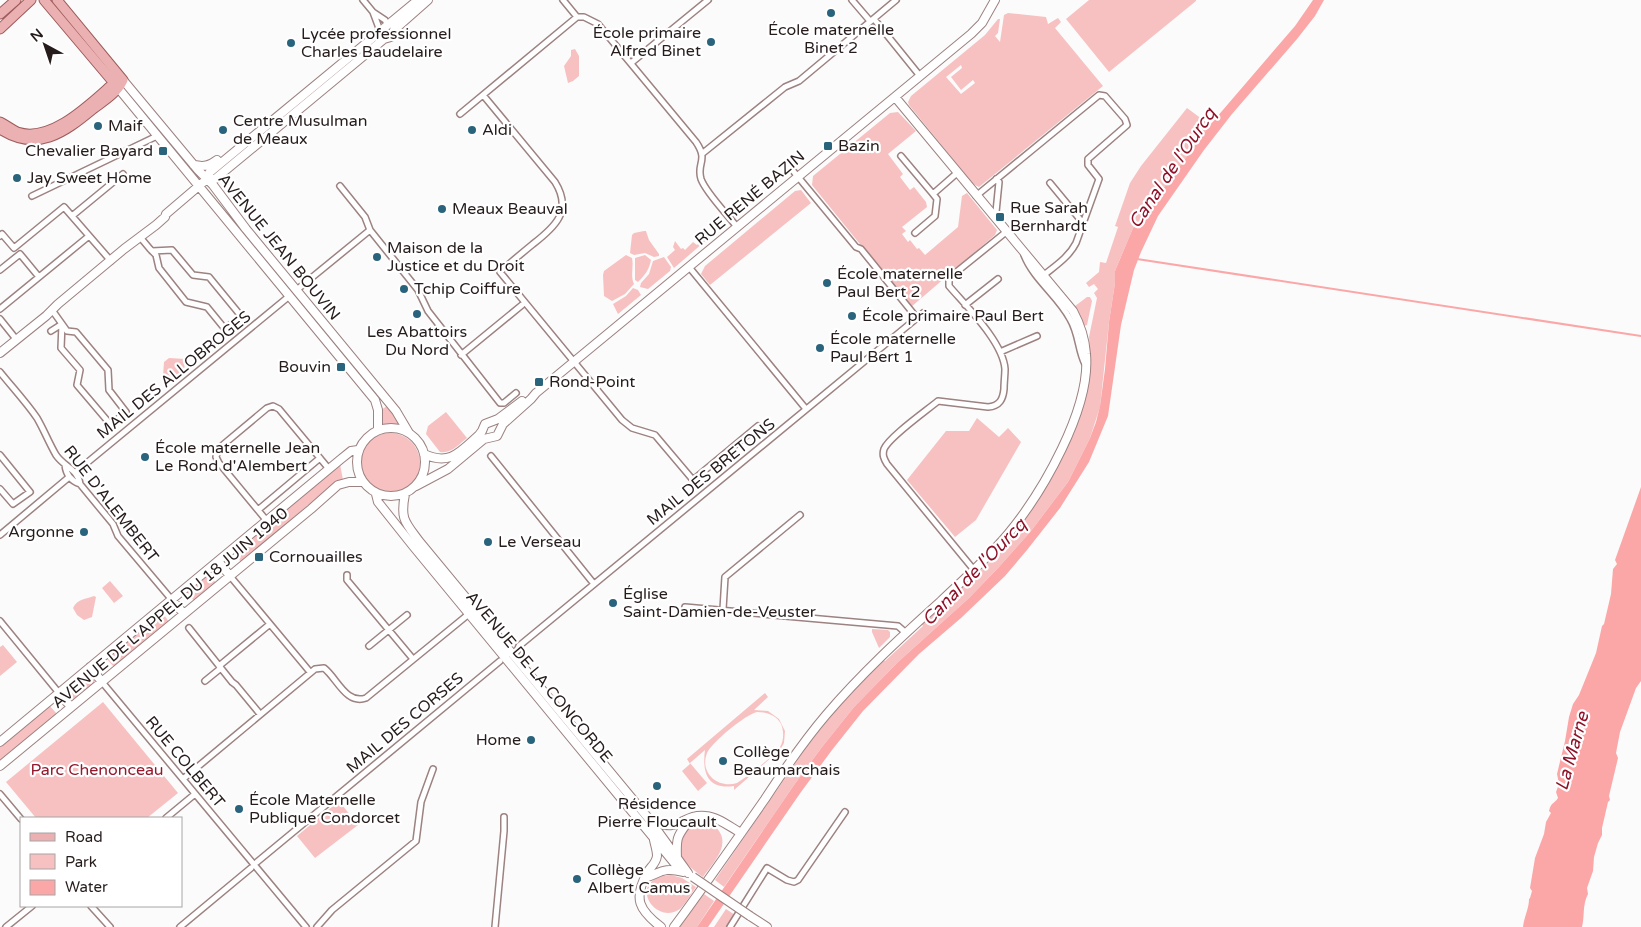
<svg xmlns="http://www.w3.org/2000/svg" width="1641" height="927" viewBox="0 0 1641 927" font-family="'Varela Round',sans-serif">
<rect width="100%" height="100%" fill="#fbfbfb"/>
<path fill="#f7c1c1" fill-rule="evenodd" d="M1089 0H1196V1L1109 72 1066 19Z
M1008 13 1046 17 1048 24 1058 18 1061 22 1055 28 1103 86 979 187 973 184 909 105 908 102 911 96 985 35 998 19H1000L998 33 995 36 1000 42 1004 15ZM961 65 962 68 951 77 961 90 973 80 975 83 961 94 946 77Z
M575 49 579 56V76L573 81 568 83 564 66 571 56V50Z
M1187 108 1210 125 1148 209 1133 228 1115 271V283L1109 322 1100 407 1090 438 1068 482 1031 531 998 568 969 598 898 662 854 707 822 747 794 785 724 887 715 880 808 745 847 696 883 660 885 661 923 626 921 623 963 585 965 586 997 555 999 552 998 551 1077 423 1084 403 1089 382 1091 366 1089 337 1097 298 1094 293 1098 289 1094 284 1089 287 1086 283 1099 272 1100 262 1106 263 1118 227 1115 226 1130 183 1141 166Z
M898 112 916 131 888 154 903 174 900 177 910 190 914 187 926 202 927 207 902 227 906 231 902 234 908 242 910 240 917 249 919 248 925 255 958 227 962 196 967 193 997 230 995 235 911 307 812 185 813 176 890 113Z
M801 190 811 203 710 285 701 274 705 266 795 191Z
M644 231H646L649 240 659 254V256L654 257 645 253 634 255 630 253 632 235 634 233Z
M708 235 710 237 674 268 667 257 675 250 673 247 675 241 681 249 683 248 685 250 693 242 697 245Z
M626 255 632 258C634 266 630 276 634 284L625 294 612 301 604 296 603 275 604 271Z
M645 255 651 260C649 270 645 275 638 282L635 280V258Z
M664 257 671 267 670 271 648 289 640 287 641 283 649 274 653 261Z
M633 288 638 290 641 295 618 314 613 304 626 296Z
M1087 297H1090L1092 301 1087 325 1084 326 1075 306Z
M169 358 185 359 184 374 178 379 163 376 164 362Z
M387 406 399 421V425L381 424V410Z
M446 412 467 438C459 444 451 454 440 452L426 434 428 426Z
M977 418 999 437 1008 428 1021 442 976 520 955 537 907 480 946 431H969Z
M360 463a30 30 0 1 1 60 0a30 30 0 1 1-60 0Z
M340 464 343 480 332 485 241 562 234 553Z
M209 574 216 583 194 601 187 592Z
M110 581 123 596 114 603 102 588Z
M94 596 96 597 92 617 84 620 77 615 73 608C77 599 86 599 94 596Z
M162 612 169 622 114 667 106 658Z
M872 629 888 630 890 632V637L879 648 872 632Z
M3 645 17 662 0 676V647Z
M87 673 92 674 96 679 95 683 74 701H70L65 695 66 692Z
M765 693 768 697 754 710 768 711 779 719 785 731 784 743 780 750 734 790V786C707 790 702 772 705 750L690 763 707 783 698 791 682 771 690 764 687 759ZM757 712C767 712 776 715 781 724 784 731 784 740 780 747 775 755 746 778 737 783 719 789 699 774 707 753 711 743 746 714 757 712Z
M103 702 178 793 147 818H36L6 782Z
M49 705 57 714 0 761V745Z
M339 801 358 825 315 858 297 836Z
M706 822C712 824 715 825 719 831 730 847 712 864 703 877 687 866 666 848 687 830 693 825 698 822 706 822Z
M671 875 682 878 696 887C691 894 686 903 680 909 654 927 625 878 671 875Z
M704 894 714 901 697 927H679Z
M726 909 735 915 728 927H714Z"/>
<path fill="#fba7a8" d="M1313 0H1324L1315 16 1297 39 1232 114 1204 150 1158 216 1141 252 1134 270 1121 325 1108 416 1089 462 1060 508 1027 550 1005 576 961 618 919 654 863 711 832 750 801 792 708 927H697L794 785 822 747 854 707 898 662 969 598 998 568 1031 531 1068 482 1090 438 1096 422 1100 406 1105 369 1109 322 1115 283V271L1133 228 1148 209 1210 125 1295 26Z
M1641 487V681L1636 688 1620 732 1616 753 1618 758 1609 796 1610 800 1608 802 1602 828V835L1598 843 1594 857 1593 871 1587 888 1588 894C1582 906 1585 915 1582 927H1523C1524 917 1529 909 1529 899L1530 898 1532 891 1530 888 1535 858 1544 834 1546 822 1551 813 1549 811C1551 802 1554 804 1558 798L1556 792 1559 784 1557 774 1565 741 1569 717 1573 704 1579 695 1596 653 1602 626 1604 624 1611 594 1613 569 1617 564 1615 560Z"/>
<g fill="none" stroke-linecap="round" stroke-linejoin="round">
<path stroke="#fba7a8" stroke-width="2" d="M1137 259 1641 336"/>
<defs>
<path id="street" d="M363 0 373 12 379 28 382 31
M563 0 577 17H584L598 24 696 142C709 161 696 163 701 179 706 193 728 215 737 227
M852 0 870 21
M373 12 385 20 388 25
M874 19 920 76
M631 63 708 0
M483 95 555 182C573 211 555 227 533 244 522 253 511 262 500 272L622 420 632 428 655 435 693 480 758 426
M460 114 577 17
M703 153 785 87 799 81 896 0
M901 156 933 194
M794 172 856 247 861 249 917 318
M1050 183 1083 223
M340 186 365 217 370 230 418 290 428 311 500 403H504L516 393
M32 196 157 136
M976 196 1099 95 1105 96 1125 119 1127 125 1088 159V165L1099 179 1076 243C1069 257 1055 266 1044 275
M992 215 996 212 999 182 996 179
M72 216 123 174
M915 233 935 216 937 199 933 194 957 173
M0 236 2 234 14 248 64 207 111 261
M140 237 150 249 156 255 159 268 186 302 207 307 225 329 241 316 209 277 193 275 172 250 152 251
M1024 255C1034 280 1058 296 1070 319 1079 334 1078 351 1085 364
M689 267 806 409
M0 270 20 254 39 277
M299 288 370 230
M965 305 998 279
M0 309 89 236
M0 319 16 339
M62 324 67 331 76 332 108 370 109 390 126 412 111 425 77 385 80 370 61 348Z
M51 331 62 324 52 310
M1000 352 1037 336
M461 355 522 305
M0 372C12 387 26 402 37 418 44 430 49 443 56 455 64 467 78 469 80 484L113 524 118 536 172 600
M0 455 30 492 13 504 0 489
M491 456 594 584
M65 465C66 474 71 481 80 484
M77 471 287 298
M258 510 320 458
M267 521 219 463 216 457 218 449 267 408 273 406 279 409 329 469
M0 535 68 478
M974 570 887 464C884 459 882 455 884 449 889 437 926 411 938 401L988 407C1000 406 1003 399 1004 389 1004 382 1005 375 1005 369 1003 342 967 307 949 286V278L1006 232
M347 575V580L413 659
M230 576 310 672
M685 607 898 626 906 633
M723 609 725 577 800 515
M0 621 59 693
M189 628 232 682 236 685 260 714
M369 646 407 615
M517 651 519 646 923 313
M219 666 270 624
M205 681 221 668
M102 682 306 927
M183 779 315 669 324 668C337 678 346 705 366 698L470 613
M0 794 21 819
M166 818 195 794
M257 862 500 661
M91 906 110 927
M6 927 32 906
M180 927 251 868
M317 927 332 910 416 841 421 802 433 769
M495 927 504 831V817
M730 927 767 868 787 880 794 882 798 880 845 812"/>
<path id="secondary" d="M383 36 382 31 384 28 418 0
M194 165C204 167 209 166 217 160
M207 179H215L384 39 391 37 394 30 428 0
M0 353 46 316 58 304 124 249 156 225 165 217 166 214 207 179 209 173 370 40 379 32 382 33
M357 462a34 34 0 1 1 68 0a34 34 0 1 1-68 0Z
M378 430V410L375 400 114 83 123 80 198 170 213 185 246 229 396 411 409 433
M424 454C450 466 460 452 479 435L482 431 485 424 498 419 522 401
M416 486 448 469 484 439 497 436 503 424 531 399 536 393 971 34 982 23 995 0
M376 494 378 502 413 546 681 871
M405 494C400 519 405 522 419 541L649 819 688 873
M218 561 230 576
M172 600 184 614
M90 667 102 682
M59 693 71 707
M0 742 341 459 351 451 358 450
M0 766 311 509 338 485 349 482H362
M650 820C681 835 681 813 706 816 718 817 730 827 741 833
M654 840C655 845 657 850 657 856 656 864 650 867 647 873 633 899 639 910 661 927
M677 858C676 835 678 836 690 819
M645 878C662 872 664 867 683 872
M750 916 767 927
M674 927C705 885 735 842 765 799 784 770 803 742 826 715 861 674 900 638 940 602 963 580 987 559 1008 534 1042 493 1091 409 1086 354 1085 339 1080 324 1073 311L895 97"/>
<path id="primary" d="M0 14 16 0
M0 29 31 0
M0 122C6 125 11 129 17 132 51 144 91 103 114 83L44 0
M0 129C37 153 64 133 93 109 105 100 117 93 123 80L57 0"/>
</defs>
<use href="#street" stroke="#9c8281" stroke-width="8"/>
<use href="#secondary" stroke="#9c8281" stroke-width="10"/>
<use href="#primary" stroke="#9e5b5c" stroke-width="11"/>
<use href="#street" stroke="#fff" stroke-width="5"/>
<use href="#secondary" stroke="#fff" stroke-width="8"/>
<use href="#primary" stroke="#ebb1b2" stroke-width="9"/>
<defs>
<path id="secondary-bridge" d="M693 877 750 916"/>
</defs>
<use href="#secondary-bridge" stroke="#9c8281" stroke-width="10" stroke-linecap="butt"/>
<use href="#secondary-bridge" stroke="#fff" stroke-width="8"/>
</g>
<g fill="#29647c" stroke="#fff" stroke-width="2">
<circle cx="831" cy="13" r="5"/>
<circle cx="711" cy="42" r="5"/>
<circle cx="291" cy="43" r="5"/>
<circle cx="98" cy="126" r="5"/>
<circle cx="223" cy="130" r="5"/>
<circle cx="472" cy="130" r="5"/>
<rect x="823" y="141" width="10" height="10" rx="2.5"/>
<rect x="158" y="146" width="10" height="10" rx="2.5"/>
<circle cx="17" cy="178" r="5"/>
<circle cx="442" cy="209" r="5"/>
<rect x="995" y="212" width="10" height="10" rx="2.5"/>
<circle cx="377" cy="257" r="5"/>
<circle cx="827" cy="283" r="5"/>
<circle cx="404" cy="289" r="5"/>
<circle cx="417" cy="314" r="5"/>
<circle cx="852" cy="316" r="5"/>
<circle cx="820" cy="348" r="5"/>
<rect x="336" y="362" width="10" height="10" rx="2.5"/>
<rect x="534" y="377" width="10" height="10" rx="2.5"/>
<circle cx="145" cy="457" r="5"/>
<circle cx="84" cy="532" r="5"/>
<circle cx="488" cy="542" r="5"/>
<rect x="254" y="552" width="10" height="10" rx="2.5"/>
<circle cx="613" cy="603" r="5"/>
<circle cx="531" cy="740" r="5"/>
<circle cx="723" cy="761" r="5"/>
<circle cx="657" cy="786" r="5"/>
<circle cx="239" cy="809" r="5"/>
<circle cx="577" cy="879" r="5"/>
</g>
<g text-anchor="middle" dominant-baseline="central" stroke-width="4.5" stroke-linejoin="round" paint-order="stroke">
<g font-size="16" fill="#261c1c" stroke="#fff" text-anchor="start">
<text x="831" y="30" text-anchor="middle">École maternelle<tspan x="831" dy="18">Binet 2</tspan></text>
<text x="701" y="33" text-anchor="end">École primaire<tspan x="701" dy="18">Alfred Binet</tspan></text>
<text x="301" y="34">Lycée professionnel<tspan x="301" dy="18">Charles Baudelaire</tspan></text>
<text x="233" y="121">Centre Musulman<tspan x="233" dy="18">de Meaux</tspan></text>
<text x="108" y="126">Maif</text>
<text x="482" y="130">Aldi</text>
<text x="838" y="146">Bazin</text>
<text x="153" y="151" text-anchor="end">Chevalier Bayard</text>
<text x="27" y="178">Jay Sweet Home</text>
<text x="1010" y="208">Rue Sarah<tspan x="1010" dy="18">Bernhardt</tspan></text>
<text x="452" y="209">Meaux Beauval</text>
<text x="387" y="248">Maison de la<tspan x="387" dy="18">Justice et du Droit</tspan></text>
<text x="837" y="274">École maternelle<tspan x="837" dy="18">Paul Bert 2</tspan></text>
<text x="414" y="289">Tchip Coiffure</text>
<text x="862" y="316">École primaire Paul Bert</text>
<text x="417" y="332" text-anchor="middle">Les Abattoirs<tspan x="417" dy="18">Du Nord</tspan></text>
<text x="830" y="339">École maternelle<tspan x="830" dy="18">Paul Bert 1</tspan></text>
<text x="331" y="367" text-anchor="end">Bouvin</text>
<text x="549" y="382">Rond-Point</text>
<text x="155" y="448">École maternelle Jean<tspan x="155" dy="18">Le Rond d'Alembert</tspan></text>
<text x="74" y="532" text-anchor="end">Argonne</text>
<text x="498" y="542">Le Verseau</text>
<text x="269" y="557">Cornouailles</text>
<text x="623" y="594">Église<tspan x="623" dy="18">Saint-Damien-de-Veuster</tspan></text>
<text x="521" y="740" text-anchor="end">Home</text>
<text x="733" y="752">Collège<tspan x="733" dy="18">Beaumarchais</tspan></text>
<text x="249" y="800">École Maternelle<tspan x="249" dy="18">Publique Condorcet</tspan></text>
<text x="657" y="804" text-anchor="middle">Résidence<tspan x="657" dy="18">Pierre Floucault</tspan></text>
<text x="587" y="870">Collège<tspan x="587" dy="18">Albert Camus</tspan></text>
</g>
<g font-size="16" fill="#261c1c" stroke="#fff">
<text transform="translate(750 198) rotate(-40)">RUE RENÉ BAZIN</text>
<text transform="translate(279 247) rotate(51)">AVENUE JEAN BOUVIN</text>
<text transform="translate(174 375) rotate(-39)">MAIL DES ALLOBROGES</text>
<text transform="translate(711 472) rotate(-39)">MAIL DES BRETONS</text>
<text transform="translate(111 504) rotate(52)">RUE D'ALEMBERT</text>
<text transform="translate(170 608) rotate(-40)">AVENUE DE L'APPEL DU 18 JUIN 1940</text>
<text transform="translate(539 677) rotate(50)">AVENUE DE LA CONCORDE</text>
<text transform="translate(405 723) rotate(-40)">MAIL DES CORSES</text>
<text transform="translate(185 762) rotate(50)">RUE COLBERT</text>
</g>
<g font-size="16" fill="#93192d" stroke="#fff">
<text x="97" y="770">Parc Chenonceau</text>
</g>
<g font-size="18" font-style="italic" fill="#8e1329" stroke="#fff">
<text transform="translate(1172 168) rotate(-56)">Canal de l'Ourcq</text>
<text transform="translate(974 572) rotate(-46)">Canal de l'Ourcq</text>
<text transform="translate(1572 751) rotate(-74)">La Marne</text>
</g>
</g>
<rect x="20" y="817" width="162" height="90" fill="#ffffff" stroke="#a8a4a4"/>
<rect x="30" y="833" width="25" height="8" fill="#ebb1b2" stroke="#a8a4a4"/>
<text x="65" y="842" font-size="15" fill="#261c1c">Road</text>
<rect x="30" y="854" width="25" height="15" fill="#f7c1c1" stroke="#a8a4a4"/>
<text x="65" y="867" font-size="15" fill="#261c1c">Park</text>
<rect x="30" y="880" width="25" height="15" fill="#fba7a8" stroke="#a8a4a4"/>
<text x="65" y="892" font-size="15" fill="#261c1c">Water</text>
<g transform="translate(45 45) rotate(320)" stroke="#ffffff" stroke-width="4" paint-order="stroke">
<path d="M0-4L9 19L0 12L-9 19Z" fill="#261c1c"/>
<text y="-8" font-size="14" font-weight="bold" text-anchor="middle" fill="#261c1c">N</text>
</g>
</svg>
